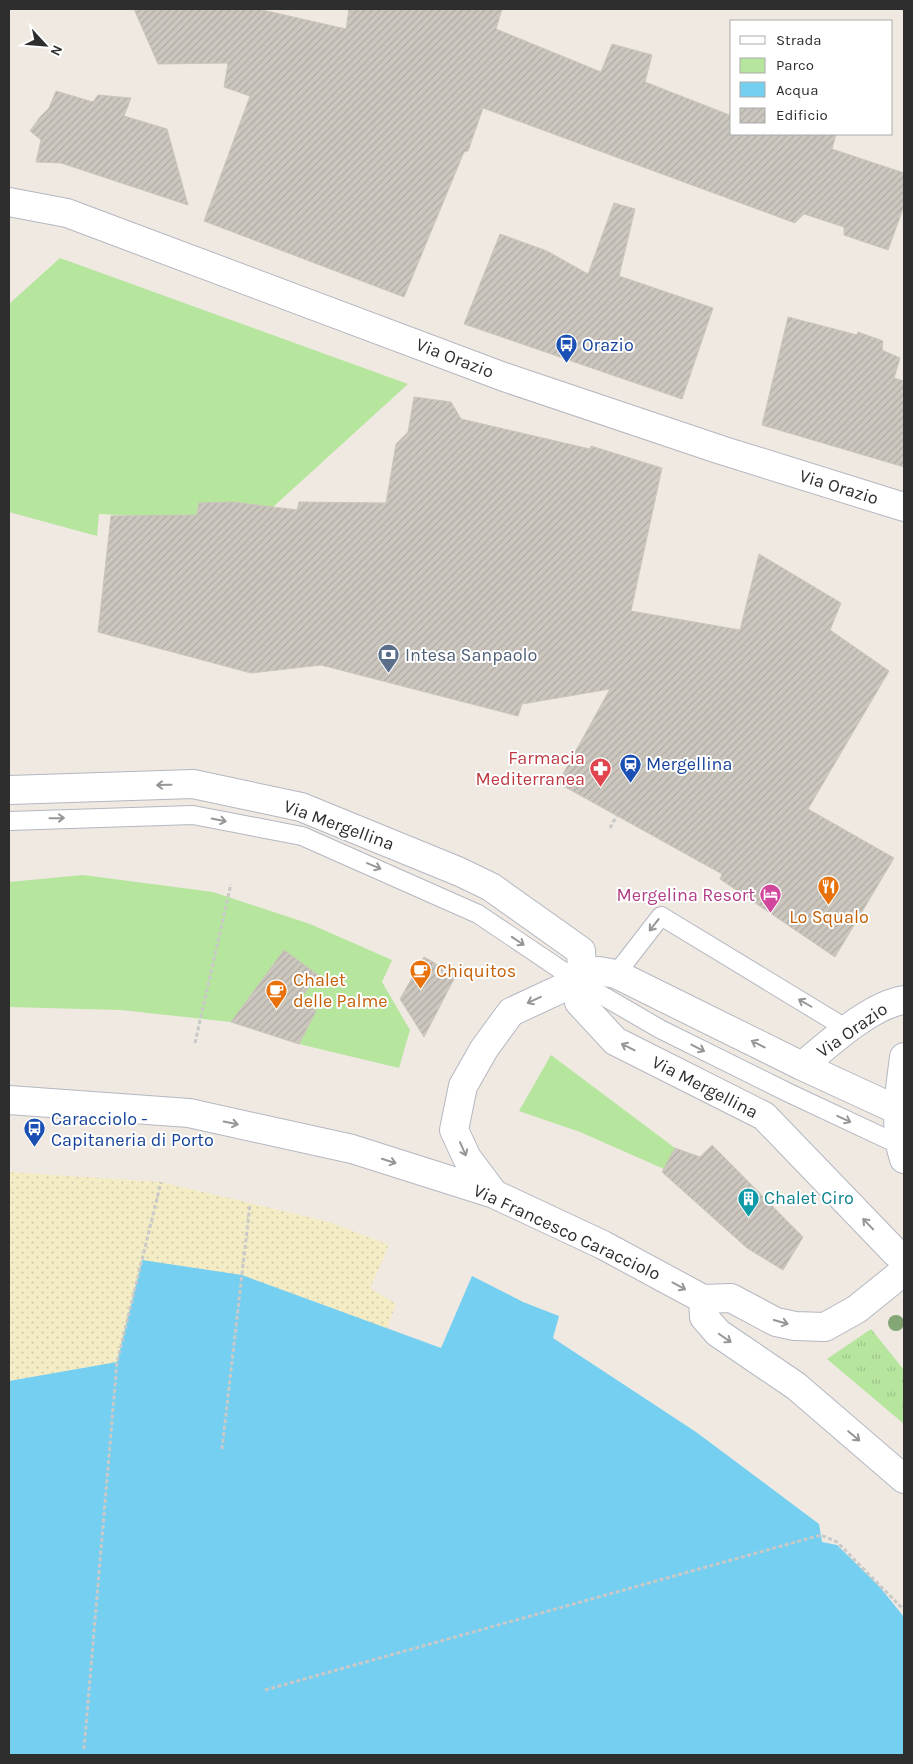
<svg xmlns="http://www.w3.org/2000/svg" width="913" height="1764" viewBox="0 0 913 1764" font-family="Karla,sans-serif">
<defs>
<pattern id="grass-tufts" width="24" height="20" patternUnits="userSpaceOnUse" patternTransform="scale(1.25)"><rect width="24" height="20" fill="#b6e59e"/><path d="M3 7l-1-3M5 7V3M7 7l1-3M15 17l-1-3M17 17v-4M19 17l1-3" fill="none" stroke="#9dc588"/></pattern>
<pattern id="sand-dots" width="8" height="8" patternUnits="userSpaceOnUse" patternTransform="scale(1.25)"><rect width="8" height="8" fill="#f3ecc5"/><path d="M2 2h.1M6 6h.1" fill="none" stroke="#d1cbaa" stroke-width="1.8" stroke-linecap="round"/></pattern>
<pattern id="building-hatch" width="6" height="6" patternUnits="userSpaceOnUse" patternTransform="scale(1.25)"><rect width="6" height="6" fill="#cbc7bf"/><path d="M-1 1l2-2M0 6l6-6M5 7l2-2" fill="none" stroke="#afaba4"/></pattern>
</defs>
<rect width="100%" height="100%" fill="#efe9e1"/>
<path fill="url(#grass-tufts)" d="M871 1329 904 1370V1424L827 1359Z"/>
<path fill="url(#sand-dots)" d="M9 1172 161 1182 329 1222 389 1245 370 1288 396 1304 387 1329 310 1300 117 1362 9 1381Z"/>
<path fill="#b6e59e" d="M60 258 408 384 273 507 199 503 190 548 141 516 99 514 97 536 9 512V304Z
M83 875 213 892 310 924 392 960 382 982 410 1030 399 1068 299 1044 231 1022 121 1010 9 1007V882Z
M551 1055 675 1148 664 1169 580 1132 519 1111Z"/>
<path fill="#75cff0" d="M142 1260 242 1275 441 1348 472 1276 523 1302 559 1316 553 1338 696 1432 819 1524 822 1542 837 1545 879 1586 904 1617V1755H9V1381L117 1362Z"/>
<path fill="url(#building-hatch)" stroke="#cbc5ba" d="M134 9H258L346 29 349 9H502L496 29 601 72 612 44 652 55 645 82 732 116V134H836L832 149 904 173V206L888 250 844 235V227L804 214 795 223 483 108 468 151 464 152 404 297 204 221 250 96 224 87 228 63 158 64Z
M56 91 93 102 98 95 131 98 124 116 167 129 188 205 61 163 36 162 41 140 30 131 40 117 49 108Z
M614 203 635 209 619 276 713 308 682 399 464 324 500 234 547 251 588 274Z
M788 317 857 335 858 332 883 341 882 350 900 358 894 378 904 381V467L762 425Z
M414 397 451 402 461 419 590 449 591 446 662 468 631 611 740 630 759 554 841 603 830 630 889 671 808 809 894 858 835 957 720 879 722 874 558 783 610 689 522 704 518 716 321 665 251 673 98 632 111 516 197 515 199 503 233 502 297 510 299 502 386 503 396 444 408 432Z
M284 950 318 975 301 998 316 1011 299 1044 231 1022Z
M424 957 456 975 424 1037 400 999Z
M712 1145 803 1237 783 1270 747 1248 662 1172 675 1148 700 1157Z"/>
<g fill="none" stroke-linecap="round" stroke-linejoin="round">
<defs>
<path id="service" d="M9 821 193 815 302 836 478 914 579 982 660 1029 789 1093 904 1147
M616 974 661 916 847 1029"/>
<path id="tertiary" d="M9 202 67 213 504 377 721 450 904 507
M9 790 193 784 301 807 460 872 491 887 581 951C583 968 579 985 579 1002L615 1041 764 1116 896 1253 904 1256
M904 1057C900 1091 893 1126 904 1159
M802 1066C829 1044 870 1005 904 1000
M9 1100 189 1113 352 1149 494 1194 603 1245 703 1299 731 1298 776 1322 795 1326 825 1327 857 1309 904 1271
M494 1194 467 1158 454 1130 463 1086 484 1049 511 1012 599 971 616 974 802 1066 904 1113
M703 1299 704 1317 718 1333 796 1386 904 1479"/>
</defs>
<use href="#service" stroke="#b4b7c1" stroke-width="20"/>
<use href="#tertiary" stroke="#b4b7c1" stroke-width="30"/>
<path stroke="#c9c9c9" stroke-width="3" stroke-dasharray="4 2.5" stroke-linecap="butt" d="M610 828 617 815
M195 1043 231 884
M222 1449 250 1204
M265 1690 821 1535 837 1542 904 1610
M84 1749 117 1362 161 1182"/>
<use href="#service" stroke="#fff" stroke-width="18"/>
<use href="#tertiary" stroke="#fff" stroke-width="28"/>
</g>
<circle fill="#84a574" cx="896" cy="1323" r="8"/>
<defs><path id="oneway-shaft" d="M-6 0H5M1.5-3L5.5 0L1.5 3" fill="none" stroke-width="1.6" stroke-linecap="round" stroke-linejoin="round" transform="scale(1.25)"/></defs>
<g stroke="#969696">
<use href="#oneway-shaft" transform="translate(164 785) rotate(179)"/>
<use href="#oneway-shaft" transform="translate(57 818) rotate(-1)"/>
<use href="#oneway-shaft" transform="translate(219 820) rotate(11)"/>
<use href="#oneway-shaft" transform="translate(374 866) rotate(23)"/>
<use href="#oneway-shaft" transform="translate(654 925) rotate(128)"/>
<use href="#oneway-shaft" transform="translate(518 941) rotate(34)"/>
<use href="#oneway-shaft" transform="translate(534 1000) rotate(155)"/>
<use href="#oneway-shaft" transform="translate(805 1003) rotate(-150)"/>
<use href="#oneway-shaft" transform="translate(758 1044) rotate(-153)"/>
<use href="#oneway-shaft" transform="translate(628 1047) rotate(-153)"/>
<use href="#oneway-shaft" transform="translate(698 1048) rotate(27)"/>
<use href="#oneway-shaft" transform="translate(844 1119) rotate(25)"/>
<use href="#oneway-shaft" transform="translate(231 1123) rotate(12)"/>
<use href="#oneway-shaft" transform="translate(463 1149) rotate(66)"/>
<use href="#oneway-shaft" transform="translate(389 1161) rotate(18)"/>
<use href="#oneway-shaft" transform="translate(868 1224) rotate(-134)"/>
<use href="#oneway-shaft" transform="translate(679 1286) rotate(28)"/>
<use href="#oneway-shaft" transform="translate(781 1322) rotate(16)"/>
<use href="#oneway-shaft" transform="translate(725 1338) rotate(35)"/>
<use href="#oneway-shaft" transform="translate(854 1436) rotate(40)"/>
</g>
<defs>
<symbol id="bus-pin" viewBox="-11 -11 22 30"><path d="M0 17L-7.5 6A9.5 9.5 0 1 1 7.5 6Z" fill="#1a4fb4" stroke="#fff"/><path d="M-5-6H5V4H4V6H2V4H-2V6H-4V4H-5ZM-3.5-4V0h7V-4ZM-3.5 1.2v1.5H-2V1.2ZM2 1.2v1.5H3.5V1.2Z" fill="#fff"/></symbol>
<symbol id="bank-pin" viewBox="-11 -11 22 30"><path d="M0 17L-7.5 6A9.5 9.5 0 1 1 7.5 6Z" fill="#5c6f8a" stroke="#fff"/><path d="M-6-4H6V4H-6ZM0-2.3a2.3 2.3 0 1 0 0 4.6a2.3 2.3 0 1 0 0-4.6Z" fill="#fff"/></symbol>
<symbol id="station-pin" viewBox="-11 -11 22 30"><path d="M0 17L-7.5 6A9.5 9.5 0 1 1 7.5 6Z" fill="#1a4fb4" stroke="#fff"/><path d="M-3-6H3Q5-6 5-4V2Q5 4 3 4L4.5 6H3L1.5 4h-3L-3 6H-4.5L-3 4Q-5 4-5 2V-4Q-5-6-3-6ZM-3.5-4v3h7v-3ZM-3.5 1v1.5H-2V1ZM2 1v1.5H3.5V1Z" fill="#fff"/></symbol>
<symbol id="pharmacy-pin" viewBox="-11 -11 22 30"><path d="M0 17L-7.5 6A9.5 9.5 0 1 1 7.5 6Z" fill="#e0444e" stroke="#fff"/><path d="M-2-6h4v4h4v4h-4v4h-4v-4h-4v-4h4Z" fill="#fff"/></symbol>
<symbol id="restaurant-pin" viewBox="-11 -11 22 30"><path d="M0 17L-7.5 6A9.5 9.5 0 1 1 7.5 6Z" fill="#e8710a" stroke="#fff"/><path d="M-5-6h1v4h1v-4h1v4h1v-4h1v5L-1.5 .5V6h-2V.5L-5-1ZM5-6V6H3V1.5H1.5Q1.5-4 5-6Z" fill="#fff"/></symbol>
<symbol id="hotel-pin" viewBox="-11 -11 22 30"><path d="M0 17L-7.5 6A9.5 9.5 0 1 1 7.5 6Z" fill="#d1479c" stroke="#fff"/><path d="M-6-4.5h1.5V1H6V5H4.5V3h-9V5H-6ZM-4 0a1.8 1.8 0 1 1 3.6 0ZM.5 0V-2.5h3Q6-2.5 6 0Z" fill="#fff"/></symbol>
<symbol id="cafe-pin" viewBox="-11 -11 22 30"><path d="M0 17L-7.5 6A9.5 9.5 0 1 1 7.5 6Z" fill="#e8710a" stroke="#fff"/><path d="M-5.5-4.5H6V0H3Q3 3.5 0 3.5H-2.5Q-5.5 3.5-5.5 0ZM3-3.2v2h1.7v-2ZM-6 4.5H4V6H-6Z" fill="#fff"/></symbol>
<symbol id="building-pin" viewBox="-11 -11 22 30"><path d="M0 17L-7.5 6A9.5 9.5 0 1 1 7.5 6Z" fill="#0f9aa8" stroke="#fff"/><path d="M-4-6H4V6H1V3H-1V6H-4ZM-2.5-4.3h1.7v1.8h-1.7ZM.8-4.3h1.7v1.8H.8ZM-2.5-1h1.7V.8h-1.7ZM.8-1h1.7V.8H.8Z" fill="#fff"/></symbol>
</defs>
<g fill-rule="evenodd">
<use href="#bus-pin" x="554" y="332" width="25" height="34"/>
<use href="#bank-pin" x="376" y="642" width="25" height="34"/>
<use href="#station-pin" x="618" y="752" width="25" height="34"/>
<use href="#pharmacy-pin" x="588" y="756" width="25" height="34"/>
<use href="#restaurant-pin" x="816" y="874" width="25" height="34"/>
<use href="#hotel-pin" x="758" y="882" width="25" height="34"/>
<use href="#cafe-pin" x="408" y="958" width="25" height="34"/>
<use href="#cafe-pin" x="264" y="978" width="25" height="34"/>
<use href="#bus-pin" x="22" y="1116" width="25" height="34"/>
<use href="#building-pin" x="736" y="1186" width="25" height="34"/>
</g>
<g text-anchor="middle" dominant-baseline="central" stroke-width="4" stroke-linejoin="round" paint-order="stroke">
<g font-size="18" fill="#164399" stroke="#fff" text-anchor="start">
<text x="582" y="345">Orazio</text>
<text x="646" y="764">Mergellina</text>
<text x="51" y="1119">Caracciolo -<tspan x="51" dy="21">Capitaneria di Porto</tspan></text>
</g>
<g font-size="18" fill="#2e2e2e" stroke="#fff">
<text transform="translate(455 358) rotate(21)">Via Orazio</text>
<text transform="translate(839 487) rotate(17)">Via Orazio</text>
<text transform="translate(339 825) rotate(20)">Via Mergellina</text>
<text transform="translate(852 1030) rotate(-35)">Via Orazio</text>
<text transform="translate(705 1087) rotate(27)">Via Mergellina</text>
<text transform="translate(567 1232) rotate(25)">Via Francesco Caracciolo</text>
</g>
<g font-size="18" fill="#4e5e75" stroke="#fff" text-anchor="start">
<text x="405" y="655">Intesa Sanpaolo</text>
</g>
<g font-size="18" fill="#be3a42" stroke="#fff" text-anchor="end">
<text x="585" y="758">Farmacia<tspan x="585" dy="21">Mediterranea</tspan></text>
</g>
<g font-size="18" fill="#b23c85" stroke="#fff" text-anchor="end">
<text x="755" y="895">Mergelina Resort</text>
</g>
<g font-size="18" fill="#c56008" stroke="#fff" text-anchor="start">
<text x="829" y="917" text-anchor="middle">Lo Squalo</text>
<text x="436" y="971">Chiquitos</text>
<text x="293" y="980">Chalet<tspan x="293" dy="21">delle Palme</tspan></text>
</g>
<g font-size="18" fill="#0d838f" stroke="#fff" text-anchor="start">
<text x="764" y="1198">Chalet Ciro</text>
</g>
</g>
<rect width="913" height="1764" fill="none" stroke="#2e2e2e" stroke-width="20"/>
<rect x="730" y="20" width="162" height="115" fill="#ffffff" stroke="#ababab"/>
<rect x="740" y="36" width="25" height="8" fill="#ffffff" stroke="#ababab"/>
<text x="776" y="45" font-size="15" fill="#2e2e2e">Strada</text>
<rect x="740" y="58" width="25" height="15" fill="#b6e59e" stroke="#ababab"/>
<text x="776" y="70" font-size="15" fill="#2e2e2e">Parco</text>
<rect x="740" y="82" width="25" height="15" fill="#75cff0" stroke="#ababab"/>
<text x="776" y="95" font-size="15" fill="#2e2e2e">Acqua</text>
<rect x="740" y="108" width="25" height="15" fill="url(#building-hatch)" stroke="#ababab"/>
<text x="776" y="120" font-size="15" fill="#2e2e2e">Edificio</text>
<g transform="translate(45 45) rotate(116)" stroke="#ffffff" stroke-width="4" paint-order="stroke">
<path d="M0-4L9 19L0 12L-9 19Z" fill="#2e2e2e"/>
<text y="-8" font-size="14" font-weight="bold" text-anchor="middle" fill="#2e2e2e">N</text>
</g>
</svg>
